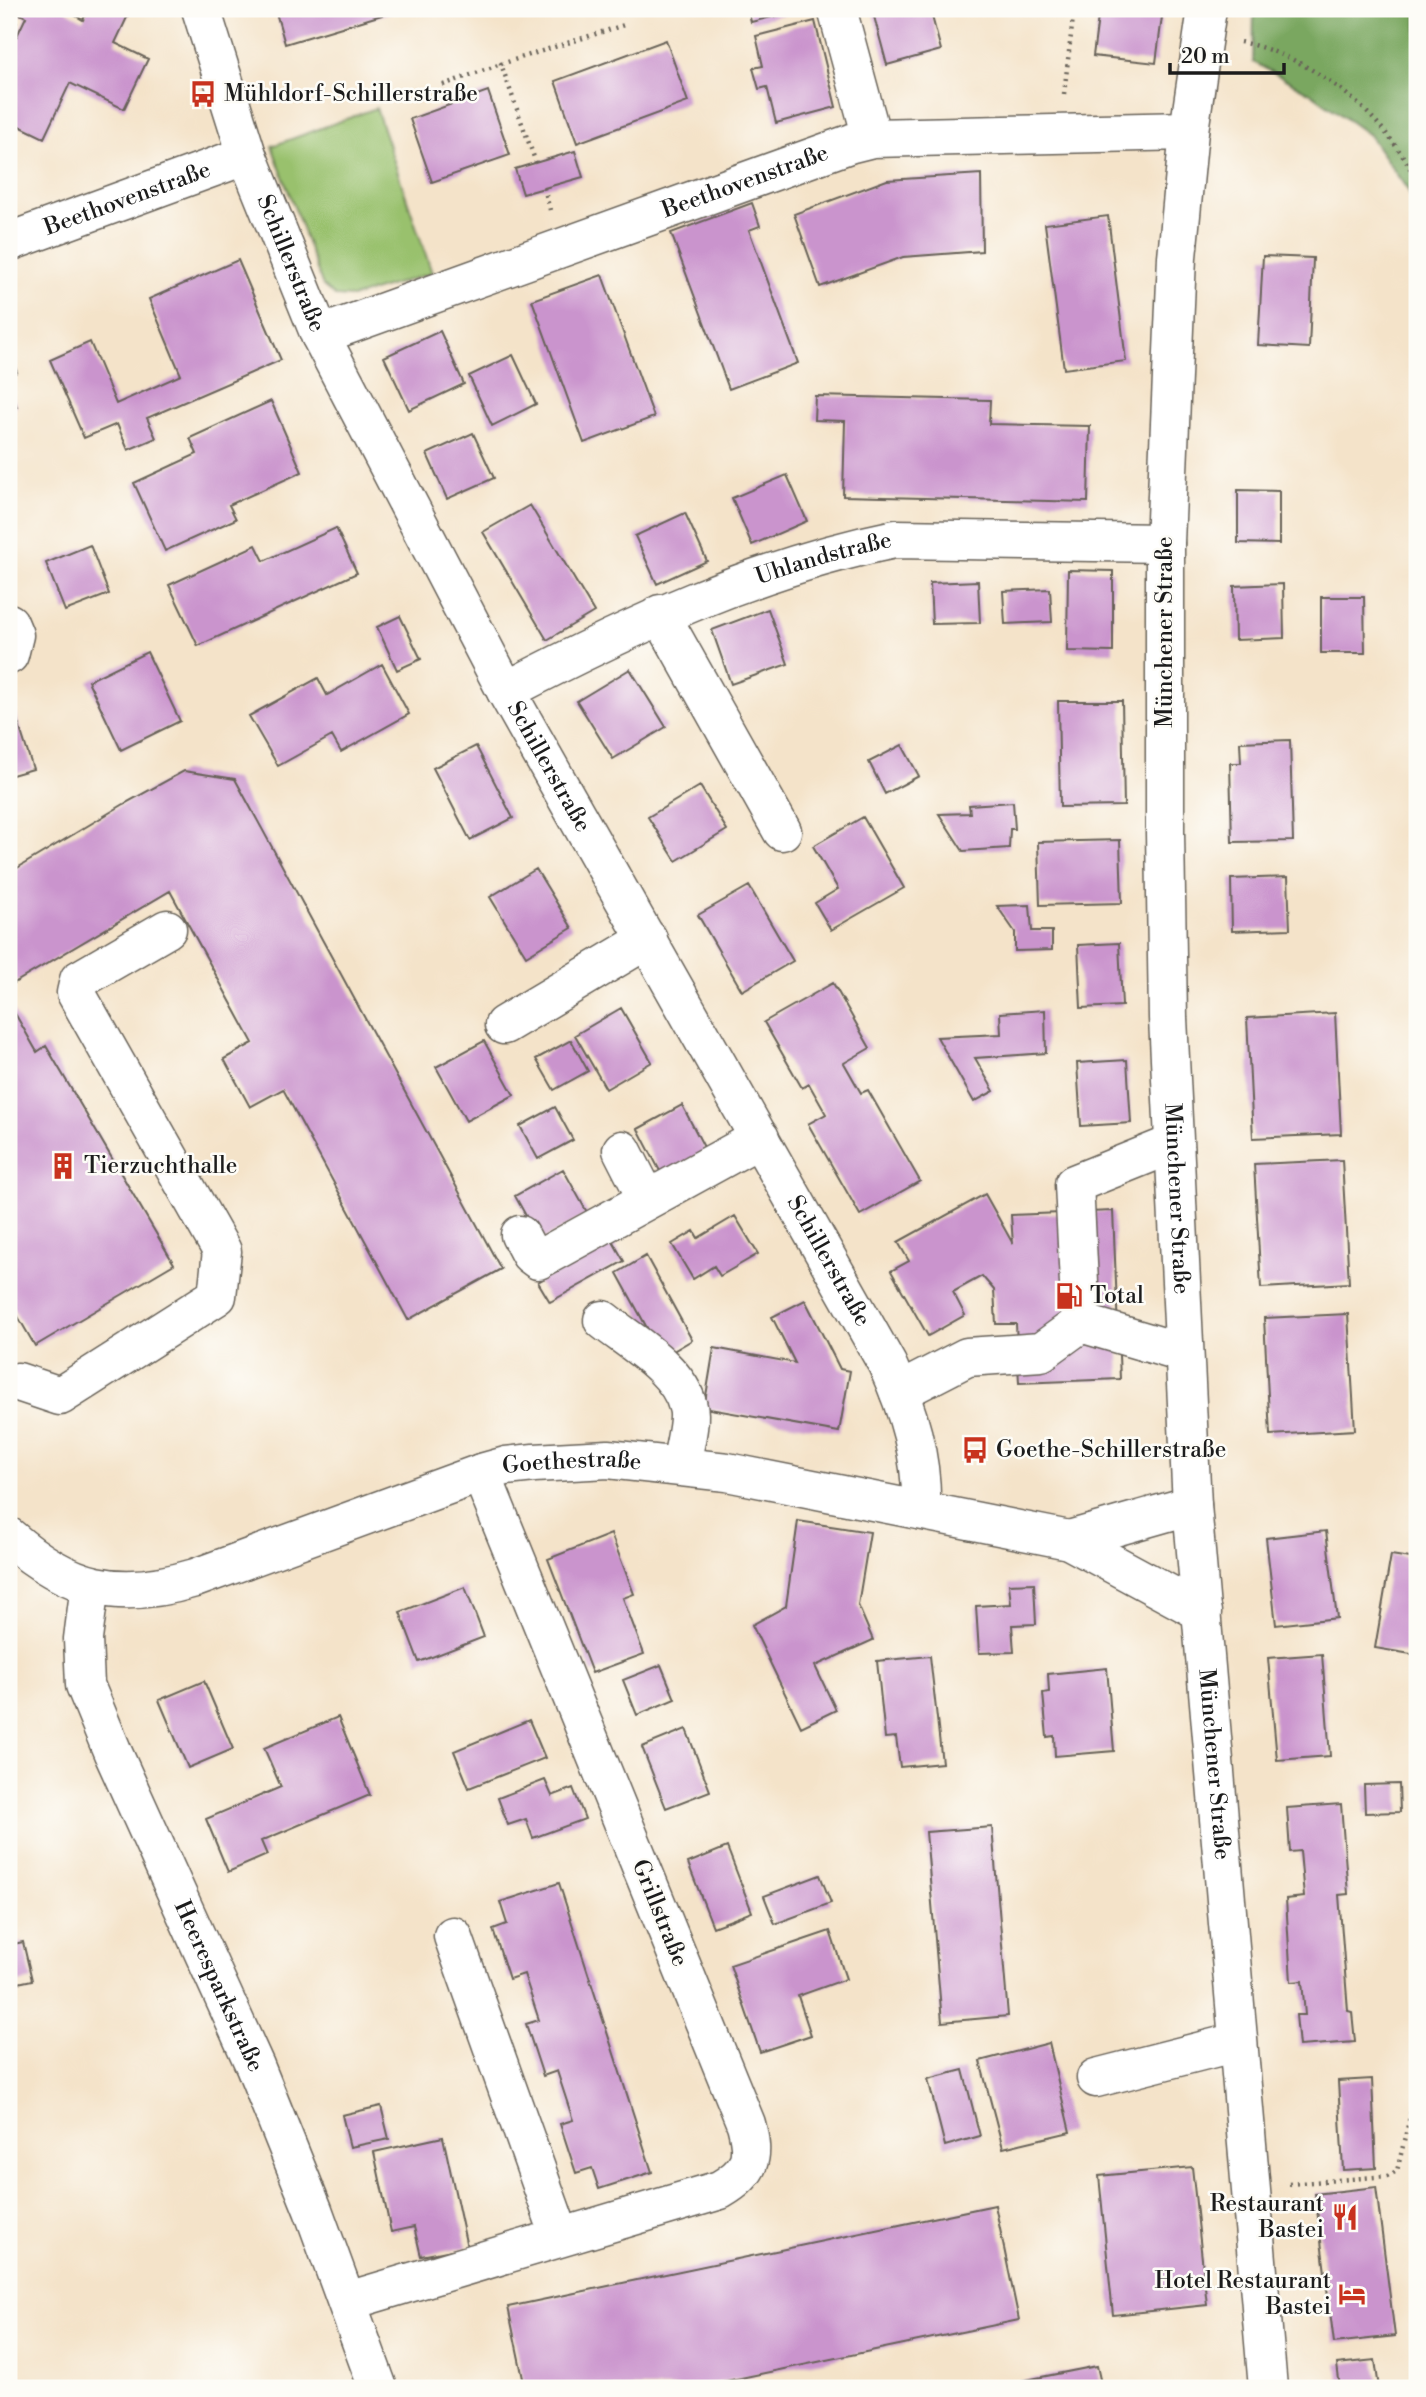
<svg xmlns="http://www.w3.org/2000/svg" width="1426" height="2397" viewBox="0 0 1426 2397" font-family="'Libre Bodoni',serif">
<rect width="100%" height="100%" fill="#fdfcf7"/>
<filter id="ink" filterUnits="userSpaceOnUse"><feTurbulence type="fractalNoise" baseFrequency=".0143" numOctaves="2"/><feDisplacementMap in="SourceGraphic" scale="14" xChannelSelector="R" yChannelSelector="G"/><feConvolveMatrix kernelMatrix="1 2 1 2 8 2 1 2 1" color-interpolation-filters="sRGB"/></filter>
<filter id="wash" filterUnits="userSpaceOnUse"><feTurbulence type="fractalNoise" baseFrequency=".00686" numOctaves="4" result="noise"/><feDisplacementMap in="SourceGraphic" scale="28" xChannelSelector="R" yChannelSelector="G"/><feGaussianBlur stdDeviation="1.57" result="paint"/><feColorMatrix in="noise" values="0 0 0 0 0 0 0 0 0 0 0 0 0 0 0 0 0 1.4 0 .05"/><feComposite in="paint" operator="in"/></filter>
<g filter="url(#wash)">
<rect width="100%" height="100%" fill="#f4e3c9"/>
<path fill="#99c16d" stroke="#5a6e44" stroke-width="2" d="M376 108 432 273 353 297 335 296 323 286 272 146Z"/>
<path fill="#7aa760" stroke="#4b623e" stroke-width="2" d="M1258 9H1417V221L1409 192 1369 135 1309 92 1253 62 1254 10Z"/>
<g id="blocks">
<path fill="#ca94cd" d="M17 9H64L83 20 88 9H131L115 43 148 59 124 109 70 83 44 138 9 121V32L17 36 26 17 16 12Z
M275 9H402L285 44Z
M748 9H802V10L751 22Z
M872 9H930L941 50 887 65Z
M1099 9H1163L1156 63 1093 56Z
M815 21 836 107 776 123 767 87 759 89 753 68 763 66 756 36Z
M666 40 688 102 577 143 555 81Z
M488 91 510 155 432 182 410 119Z
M575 151 583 177 523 194 515 169Z
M981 174 982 251 903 257 820 287 794 214 887 180Z
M752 203 760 226 749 230 798 363 729 389 671 233Z
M1108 216 1126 361 1064 369 1045 224Z
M1263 256 1313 258 1309 348 1258 345Z
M238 260 281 360 147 418 156 438 128 450 117 424 84 438 50 360 90 342 116 404 181 375 149 299Z
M602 275 654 417 584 443 532 300Z
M440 331 464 384 409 410 384 357Z
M9 353 17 372 9 376Z
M513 355 536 404 492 426 469 376Z
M9 387 17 407 9 410Z
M815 396 990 400 989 424 1090 426 1088 502 843 496 845 421 814 420Z
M271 401 302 472 229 505 236 519 165 551 134 483 197 454 190 438Z
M473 433 494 478 447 499 427 454Z
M787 475 807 521 752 545 732 498Z
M1238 490 1279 491V544L1238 543Z
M530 505 594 612 547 640 483 532Z
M685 513 707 561 657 584 635 536Z
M336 528 357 573 198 646 169 585 256 545 264 561Z
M90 545 109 594 65 611 46 563Z
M1068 570 1113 571V652L1067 651Z
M978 581 980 623 932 624 930 583Z
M1283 584 1284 638 1235 640 1234 586Z
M1050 589 1052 622 1005 624 1003 591Z
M1321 597H1364L1365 653H1321Z
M768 609 788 664 731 684 712 630Z
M400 616 421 659 397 670 377 627Z
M147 652 180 721 121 750 88 681Z
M382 664 409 714 341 752 332 736 278 766 249 716 318 678 327 695Z
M630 669 666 727 613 759 577 701Z
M1058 701H1122L1124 806 1060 807Z
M15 713 33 769 9 776V714Z
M1290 740 1293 841 1232 842 1230 763H1241L1240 742Z
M902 745 919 776 885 794 869 762Z
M476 746 513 818 470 840 433 768Z
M184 771 235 779 501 1269 408 1320 283 1089 250 1107 224 1059 253 1043 170 891 9 986V873L124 804Z
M700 786 727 830 676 861 648 817Z
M1013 802 1015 829H1010L1009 848 963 851 939 814 970 813 969 805Z
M863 817 904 888 831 930 815 903 838 889 813 846Z
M1120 840 1122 903 1040 905 1038 842Z
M536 869 572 928 526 956 490 897Z
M1288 877 1290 929 1232 931 1231 879Z
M749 886 793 961 742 991 698 915Z
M1030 905 1032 931H1052V950L1015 951V932L997 906Z
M1119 943 1122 1006 1081 1008 1078 945Z
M833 983 870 1048 844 1063 861 1093 868 1090 920 1181 860 1215 808 1124 826 1114 809 1084 802 1088 764 1022Z
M9 1003 37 1052 46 1046 174 1264 35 1346 9 1301Z
M621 1008 652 1062 606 1089 575 1035Z
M1045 1010 1046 1053 975 1058 994 1091 974 1102 937 1037 1001 1034 1000 1013Z
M1335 1013 1341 1134 1253 1138 1247 1018Z
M571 1040 588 1071 554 1090 536 1059Z
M484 1041 514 1095 466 1121 436 1067Z
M1127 1060 1131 1123 1081 1126 1077 1063Z
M682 1105 706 1151 662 1175 638 1129Z
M555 1107 573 1140 538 1159 520 1126Z
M1342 1160 1349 1283 1261 1288 1254 1164Z
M563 1169 588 1214 540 1241 515 1196Z
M985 1194 1013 1244 1011 1215 1113 1211 1120 1379 1019 1383 1016 1324H996L994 1290 982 1276 953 1292 965 1315 928 1336 891 1271 909 1261 898 1242Z
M735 1216 758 1254 720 1276 714 1266 693 1279 672 1244 694 1231 698 1238Z
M612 1240 624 1261 550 1302 538 1282Z
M646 1256 692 1340 663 1357 617 1273Z
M805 1300 840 1369 850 1371 839 1432 704 1408 714 1348 795 1363 772 1317Z
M1348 1314 1355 1430 1270 1435 1264 1318Z
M798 1521 870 1532 858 1605 873 1640 815 1666 836 1710 801 1727 752 1625 786 1606Z
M1326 1531 1337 1618 1276 1625 1266 1538Z
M611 1534 634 1594 623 1598 644 1654 592 1673 548 1559Z
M1391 1555 1417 1559V1655L1375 1648Z
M1034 1583 1036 1624 1012 1625 1014 1652 979 1653 976 1606 1011 1604 1009 1584Z
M465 1587 484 1637 419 1662 400 1612Z
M1322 1654 1330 1756 1277 1760 1268 1658Z
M930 1656 942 1763 900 1767 896 1737 885 1738 877 1661Z
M661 1665 675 1699 637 1715 623 1680Z
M1107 1668 1114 1751 1055 1756 1054 1736 1047 1737 1043 1693 1049 1692 1048 1674Z
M204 1681 233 1749 188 1768 159 1700Z
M338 1717 370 1795 261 1841 267 1855 228 1872 206 1819 281 1787 264 1748Z
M529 1720 545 1758 469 1788 454 1751Z
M686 1729 710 1791 666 1808 642 1747Z
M545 1780 552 1796 573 1788 585 1819 533 1838 526 1819 508 1825 498 1798Z
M1399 1784 1400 1812 1365 1813 1364 1785Z
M1341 1804 1348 1894 1339 1895 1348 2011 1352 2012 1355 2042 1299 2046 1296 2015H1305L1302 1981 1291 1982 1286 1899 1304 1897 1300 1851 1290 1852 1287 1808Z
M992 1827 1008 2016 942 2022 926 1832Z
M727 1847 752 1912 713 1927 688 1863Z
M820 1875 831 1903 775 1924 764 1896Z
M559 1883 652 2172 599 2189 592 2168 576 2173 560 2124 573 2120 557 2071 543 2076 526 2024 539 2020 524 1974 509 1979 493 1929 507 1924 500 1902Z
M830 1931 846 1979 798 1996 811 2035 760 2052 730 1965Z
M23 1942 32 1980 9 1985V1945Z
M1049 2043 1070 2132 1003 2148 980 2061Z
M963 2070 980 2136 945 2146 928 2079Z
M1372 2079 1376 2168 1343 2170 1338 2081Z
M381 2106 389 2139 350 2147 342 2115Z
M443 2137 467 2247 421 2256 414 2227 391 2232 374 2152Z
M1192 2167 1207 2305 1113 2315 1099 2176Z
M1376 2187 1395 2336 1334 2343 1315 2194Z
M995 2205 1019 2320 693 2388H525L508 2307Z
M1375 2360 1379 2388H1340L1337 2364Z
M1097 2366 1102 2388H991V2387Z"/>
</g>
</g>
<g filter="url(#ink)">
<use href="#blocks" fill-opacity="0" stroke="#686259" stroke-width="2"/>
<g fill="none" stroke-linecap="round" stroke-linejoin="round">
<defs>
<g id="minor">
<path id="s1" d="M201 9 247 155 320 335 506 691 887 1364C908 1410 923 1458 921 1510"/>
<path d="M837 9 872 138"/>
<path id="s2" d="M1207 9 1189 131 1177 257 1165 543V832L1168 1018 1192 1505 1268 2388"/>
<path id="s3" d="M9 242 247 155"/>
<path id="s4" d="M320 335 852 143 872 138 1189 131"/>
<path d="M660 614 782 831"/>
<path d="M9 623 14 635 9 655"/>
<path id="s5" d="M506 691C630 626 757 567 895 539L1165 543"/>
<path d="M504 1025 648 939"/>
<path d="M1173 1144 1074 1184 1081 1323 1183 1353"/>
<path d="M622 1150 647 1199"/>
<path d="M520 1235 530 1254 538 1260 760 1138"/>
<path d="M603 1320C632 1343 679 1369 688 1407 692 1421 683 1451 681 1466"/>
<path d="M18 1382 60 1396 217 1296 222 1251 76 993 79 980 167 929"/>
<path d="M899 1392 967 1357 1041 1352 1081 1323"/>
<path id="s6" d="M9 1537C69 1590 119 1601 195 1578L481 1473 506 1466 534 1463 608 1459 727 1472 1069 1540 1202 1612"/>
<path d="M1069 1540 1192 1505"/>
<path id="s7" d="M90 1585 83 1639 85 1685 113 1753 255 2066 313 2210 378 2388"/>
<path d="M453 1936 560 2236"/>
<path d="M1096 2078 1237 2042"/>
<path d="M348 2301 720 2190C751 2172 755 2158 746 2124L481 1473"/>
</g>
</defs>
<use href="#minor" stroke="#686259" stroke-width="41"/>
<path stroke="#686259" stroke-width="4.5" stroke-dasharray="2 5" stroke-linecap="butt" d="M9 20 21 27
M1240 42C1313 56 1386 115 1417 182
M443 85 501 64
M1064 94 1074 9
M536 163 501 64 624 25
M544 188 550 210
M1289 2184 1387 2176 1397 2171 1417 2087"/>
<use href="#minor" stroke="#fff" stroke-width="38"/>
</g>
</g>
<defs>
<symbol id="bus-bare" viewBox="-9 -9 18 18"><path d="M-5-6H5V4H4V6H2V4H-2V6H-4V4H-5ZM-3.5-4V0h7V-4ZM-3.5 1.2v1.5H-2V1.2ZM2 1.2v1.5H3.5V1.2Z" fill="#c8321e" stroke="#fdfcf7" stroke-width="2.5" paint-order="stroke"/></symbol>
<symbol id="building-bare" viewBox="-9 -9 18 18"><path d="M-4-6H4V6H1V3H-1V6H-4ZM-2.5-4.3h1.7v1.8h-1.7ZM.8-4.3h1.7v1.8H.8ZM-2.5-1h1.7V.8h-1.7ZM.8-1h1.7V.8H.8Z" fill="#c8321e" stroke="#fdfcf7" stroke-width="2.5" paint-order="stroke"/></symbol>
<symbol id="fuel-bare" viewBox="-9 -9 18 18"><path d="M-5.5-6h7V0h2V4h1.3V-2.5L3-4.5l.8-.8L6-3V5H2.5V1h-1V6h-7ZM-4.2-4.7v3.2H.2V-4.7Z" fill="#c8321e" stroke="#fdfcf7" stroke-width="2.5" paint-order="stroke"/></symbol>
<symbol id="restaurant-bare" viewBox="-9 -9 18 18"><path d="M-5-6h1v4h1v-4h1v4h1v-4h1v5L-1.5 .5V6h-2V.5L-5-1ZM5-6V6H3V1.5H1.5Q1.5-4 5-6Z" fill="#c8321e" stroke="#fdfcf7" stroke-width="2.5" paint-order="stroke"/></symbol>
<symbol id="hotel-bare" viewBox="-9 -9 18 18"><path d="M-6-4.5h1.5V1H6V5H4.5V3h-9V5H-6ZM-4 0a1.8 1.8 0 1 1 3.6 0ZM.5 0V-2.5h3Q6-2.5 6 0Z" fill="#c8321e" stroke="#fdfcf7" stroke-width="2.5" paint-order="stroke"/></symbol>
</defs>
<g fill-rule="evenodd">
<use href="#bus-bare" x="184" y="75" width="38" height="38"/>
<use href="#building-bare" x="44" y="1147" width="38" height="38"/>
<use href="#fuel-bare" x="1050" y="1277" width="38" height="38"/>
<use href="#bus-bare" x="956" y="1431" width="38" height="38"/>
<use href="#restaurant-bare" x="1326" y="2198" width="38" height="38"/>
<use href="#hotel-bare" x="1333" y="2275" width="38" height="38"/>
</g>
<g text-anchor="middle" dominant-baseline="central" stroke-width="5" stroke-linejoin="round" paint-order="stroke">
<g font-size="23" fill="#1c1c1c" stroke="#fdfcf7" text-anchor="start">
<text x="224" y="94">Mühldorf-Schillerstraße</text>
<text x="84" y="1166">Tierzuchthalle</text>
<text x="1090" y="1296">Total</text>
<text x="996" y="1450">Goethe-Schillerstraße</text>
<text x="1324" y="2204" text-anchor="end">Restaurant<tspan x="1324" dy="26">Bastei</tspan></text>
<text x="1331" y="2281" text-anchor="end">Hotel Restaurant<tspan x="1331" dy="26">Bastei</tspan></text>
</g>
<g font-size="23" fill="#1c1c1c" stroke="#fdfcf7">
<text stroke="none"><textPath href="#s4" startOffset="452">Beethovenstraße</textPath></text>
<text stroke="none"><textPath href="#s3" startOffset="126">Beethovenstraße</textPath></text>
<text stroke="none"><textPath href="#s1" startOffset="270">Schillerstraße</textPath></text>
<text stroke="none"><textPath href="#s5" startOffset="345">Uhlandstraße</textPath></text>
<text transform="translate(1165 632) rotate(-90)">Münchener Straße</text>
<text stroke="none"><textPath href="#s1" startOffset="836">Schillerstraße</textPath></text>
<text stroke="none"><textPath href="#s2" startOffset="1192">Münchener Straße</textPath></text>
<text stroke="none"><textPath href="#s1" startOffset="1404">Schillerstraße</textPath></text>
<text stroke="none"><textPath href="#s6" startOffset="598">Goethestraße</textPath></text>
<text stroke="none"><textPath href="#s2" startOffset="1759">Münchener Straße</textPath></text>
<text transform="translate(660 1913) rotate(68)">Grillstraße</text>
<text stroke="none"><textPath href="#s7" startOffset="430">Heeresparkstraße</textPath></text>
</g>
</g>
<rect width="1426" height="2397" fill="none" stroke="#fdfcf7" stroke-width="35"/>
<path d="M1170 63v10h114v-10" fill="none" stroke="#1c1c1c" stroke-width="3.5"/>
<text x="1181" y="63" font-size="21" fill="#1c1c1c" stroke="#fdfcf7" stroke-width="5" paint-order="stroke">20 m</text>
</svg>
